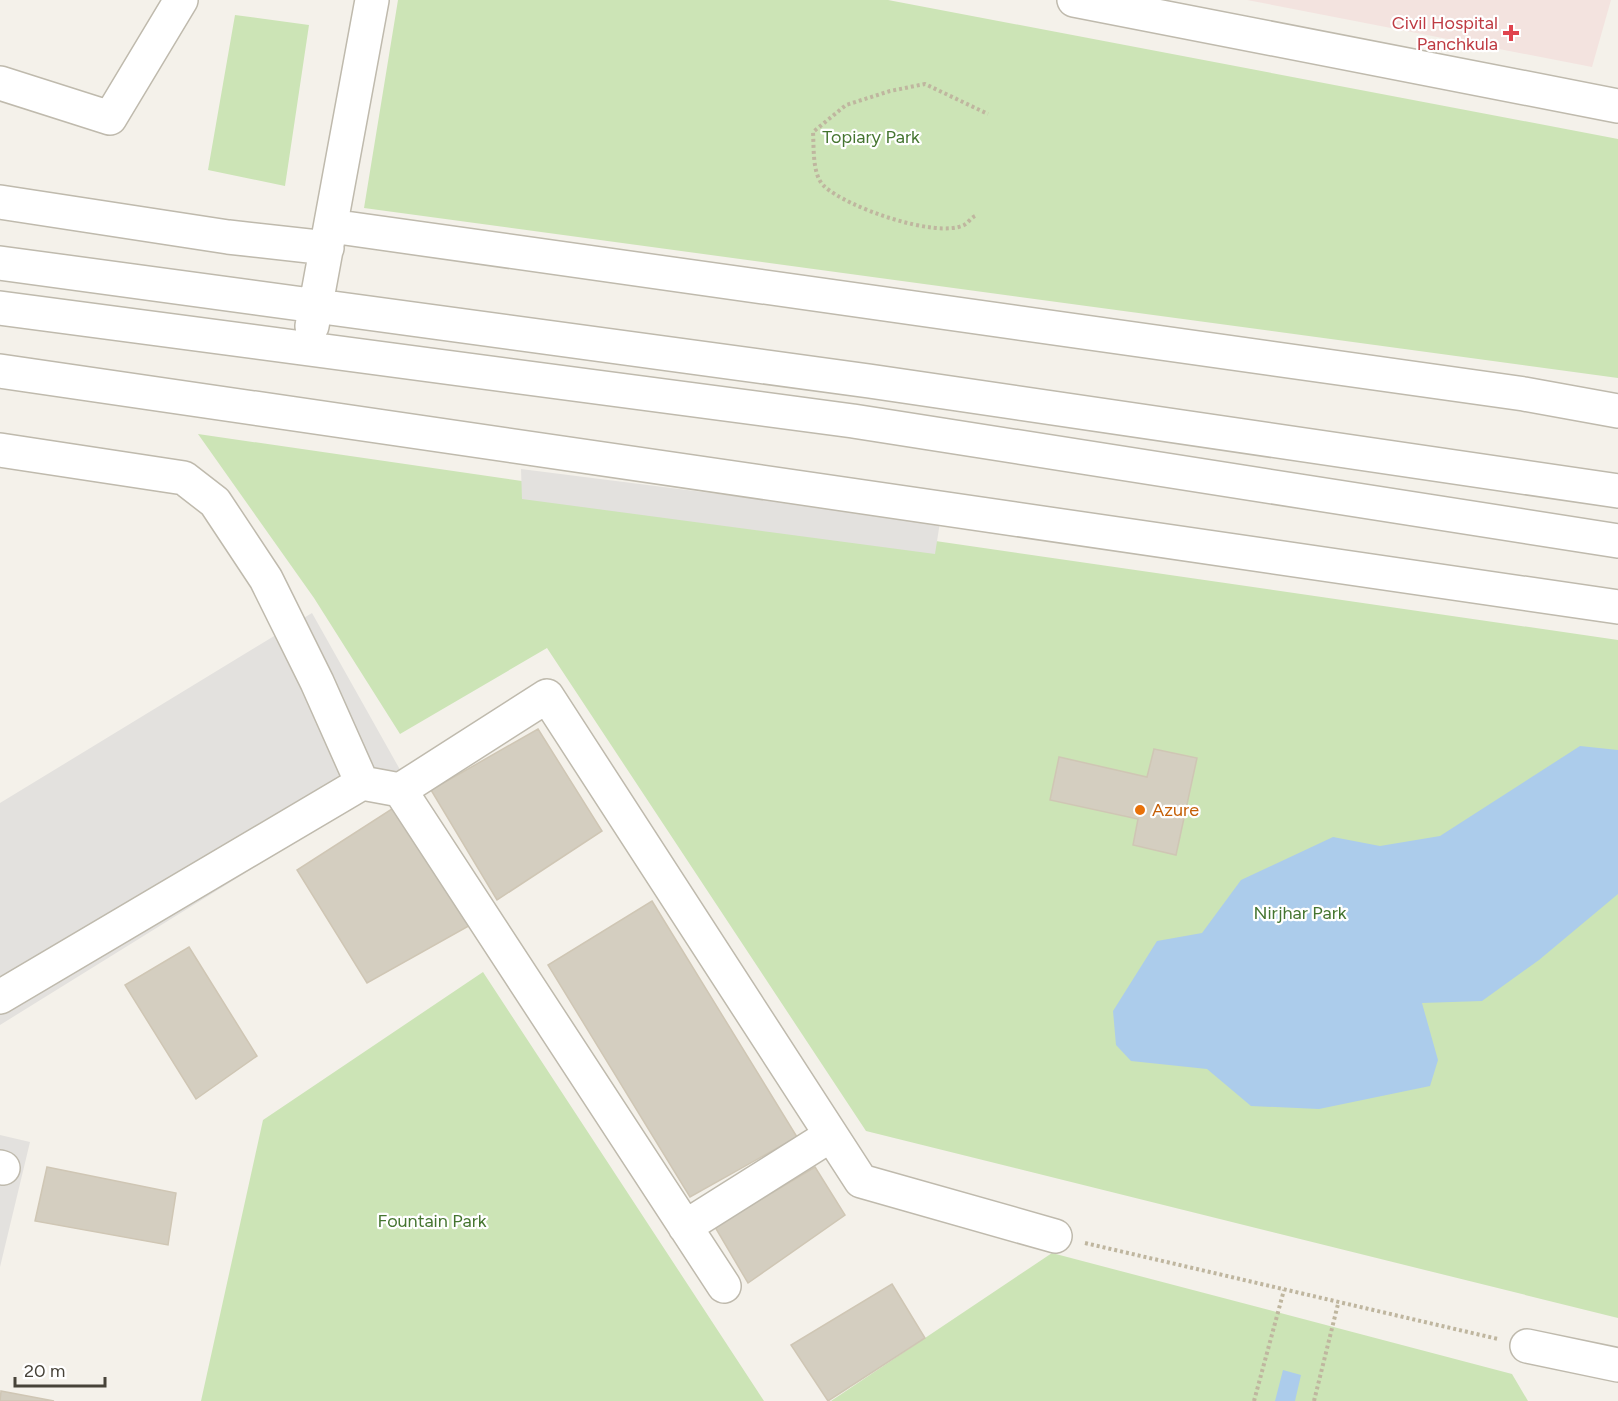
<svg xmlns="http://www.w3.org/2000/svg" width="1618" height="1401" viewBox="0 0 1618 1401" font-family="Figtree,sans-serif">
<rect width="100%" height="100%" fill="#f4f1ea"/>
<path fill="#f3e3df" d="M1247 0H1611L1592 67Z"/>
<path fill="#cce4b6" d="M398 0H888L1618 139V378L364 208Z
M235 15 309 25 285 186 208 170Z
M198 434 1618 640V1318L866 1131 547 648 400 734 314 598Z
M483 972 764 1401H201L263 1120Z
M1052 1253 1512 1374 1528 1401H831Z"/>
<path fill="#e3e1de" d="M521 469 940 522 935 554 522 499Z
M312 613 403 775 0 1025V803Z
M0 1135 30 1142 0 1267Z"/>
<path fill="#accceb" d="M1580 746 1618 750V894L1539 960 1482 1001 1422 1003 1438 1060 1430 1086 1319 1109 1251 1106 1207 1069 1131 1061 1116 1045 1113 1011 1157 941 1202 933 1241 880 1333 837 1380 846 1440 836Z
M1283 1370 1301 1375 1295 1401H1275Z"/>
<path fill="#d4cec0" stroke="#cfc6b4" stroke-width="1.5" d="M538 729 602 831 497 900 431 790Z
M1154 749 1197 758 1176 855 1133 845 1138 819 1050 800 1059 757 1147 777Z
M398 805 474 923 367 983 297 870Z
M652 901 797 1137 690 1197 548 965Z
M189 947 257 1056 196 1099 125 985Z
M47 1167 176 1193 168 1245 35 1221Z
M815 1167 845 1215 748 1283 715 1227Z
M892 1284 925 1338 828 1401 791 1345Z
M1 1391 54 1401H0Z"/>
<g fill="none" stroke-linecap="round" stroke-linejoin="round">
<defs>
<path id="minor" d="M1074 0 1618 106
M0 83 110 118 181 0
M0 202 228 237 327 248
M331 226 1524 394 1618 411
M0 263 869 381 1618 491
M0 308 853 421 1618 541
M312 326 372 0
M0 371 1618 607
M0 450 184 478 215 502 266 579 317 682 362 783
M400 790 724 1286
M0 997 362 783 400 790 547 696 861 1181 1055 1236
M0 1167 3 1168
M685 1227 831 1135
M1527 1346 1618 1365"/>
</defs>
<use href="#minor" stroke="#bfbaad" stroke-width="36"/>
<path stroke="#bfb69f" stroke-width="4" stroke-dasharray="3 3" stroke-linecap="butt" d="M975 216C971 218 968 223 964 225 936 239 846 207 824 186 812 175 814 147 813 132L846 105 890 91 925 84 988 114
M1085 1243 1498 1339
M1254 1401 1284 1290
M1314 1401 1338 1304"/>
<use href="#minor" stroke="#fff" stroke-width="33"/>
</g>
<path fill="#e0444e" stroke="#fff" stroke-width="2" d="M1508 24h6v6h6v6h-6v6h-6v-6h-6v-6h6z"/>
<circle fill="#e8710a" stroke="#fff" stroke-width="2" cx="1140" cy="810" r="6"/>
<g text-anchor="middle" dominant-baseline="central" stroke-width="4.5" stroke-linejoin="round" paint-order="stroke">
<g font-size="18" fill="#be3a42" stroke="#fff" text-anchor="end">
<text x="1498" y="23">Civil Hospital<tspan x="1498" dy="21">Panchkula</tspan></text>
</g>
<g font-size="18" fill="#457530" stroke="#fff">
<text x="871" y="137">Topiary Park</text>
<text x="1300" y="913">Nirjhar Park</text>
<text x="432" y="1221">Fountain Park</text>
</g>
<g font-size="18" fill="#c56008" stroke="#fff" text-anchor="start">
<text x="1152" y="810">Azure</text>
</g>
</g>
<path d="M15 1377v9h90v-9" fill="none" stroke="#474339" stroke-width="3"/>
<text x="24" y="1377" font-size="18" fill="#474339" stroke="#ffffff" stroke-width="4.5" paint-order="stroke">20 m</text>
</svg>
